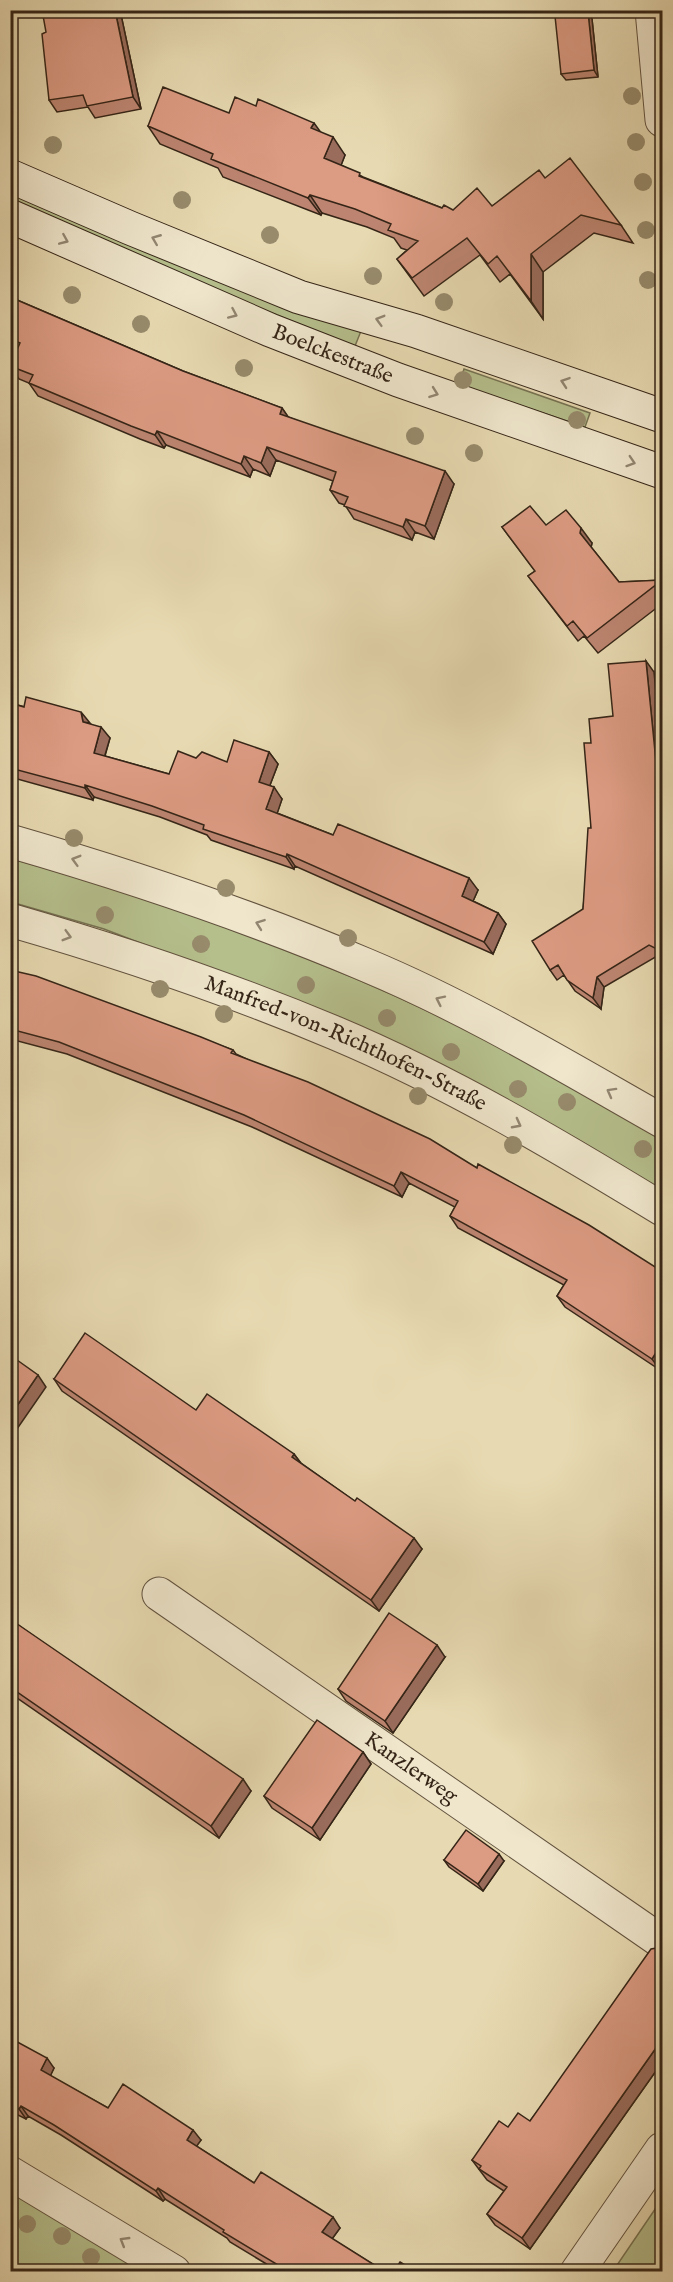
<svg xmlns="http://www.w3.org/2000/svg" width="673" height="2282" viewBox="0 0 673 2282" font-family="'IM FELL English',serif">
<rect width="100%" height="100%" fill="#e7d9b1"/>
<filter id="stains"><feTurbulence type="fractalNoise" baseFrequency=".00333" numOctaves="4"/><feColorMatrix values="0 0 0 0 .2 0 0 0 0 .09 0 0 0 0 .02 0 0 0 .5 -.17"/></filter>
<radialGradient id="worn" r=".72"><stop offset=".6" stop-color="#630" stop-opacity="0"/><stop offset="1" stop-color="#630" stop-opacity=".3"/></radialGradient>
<path fill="#b5bf8c" stroke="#757252" stroke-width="1.5" d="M10 189 361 331 355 346 208 288 11 205Z
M464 369 590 413 585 427 459 385Z
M10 858C171 904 331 961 481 1037 543 1069 603 1105 662 1140V1190L577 1139 451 1072 343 1021 104 929 11 902Z
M11 2188 150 2272H11Z
M662 2199V2271H613Z"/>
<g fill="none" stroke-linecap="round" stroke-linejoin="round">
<defs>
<g id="street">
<path d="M652 10 662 120"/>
<path d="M10 841C131 876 250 916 366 965 469 1008 565 1066 662 1121"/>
<path id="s1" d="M10 920C121 952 230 989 335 1033 449 1081 557 1145 662 1209"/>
<path id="s2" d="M159 1594 662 1942"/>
<path d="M10 2173 174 2272"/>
<path d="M577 2272 662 2149"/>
</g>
<g id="secondary">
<path d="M10 176 130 228 299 297 416 331 662 416"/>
<path id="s3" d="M10 216 270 330 398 380 662 472"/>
</g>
</defs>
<use href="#street" stroke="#62523e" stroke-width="35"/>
<use href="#secondary" stroke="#352517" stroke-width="35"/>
<use href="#street" stroke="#efe6cc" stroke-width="33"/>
<use href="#secondary" stroke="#efe6cc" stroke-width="33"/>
</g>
<g fill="#978b6c">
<circle cx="632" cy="96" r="9"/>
<circle cx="636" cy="142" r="9"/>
<circle cx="53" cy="145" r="9"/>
<circle cx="643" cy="182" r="9"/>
<circle cx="182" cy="200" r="9"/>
<circle cx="646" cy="230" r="9"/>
<circle cx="270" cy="235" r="9"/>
<circle cx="373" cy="276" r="9"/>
<circle cx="648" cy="280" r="9"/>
<circle cx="72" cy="295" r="9"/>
<circle cx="444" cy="302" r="9"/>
<circle cx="141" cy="324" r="9"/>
<circle cx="244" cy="368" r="9"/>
<circle cx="463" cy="380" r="9"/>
<circle cx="577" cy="420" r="9"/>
<circle cx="415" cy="436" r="9"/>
<circle cx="474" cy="453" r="9"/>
<circle cx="74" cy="838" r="9"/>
<circle cx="226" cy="888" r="9"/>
<circle cx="105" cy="915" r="9"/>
<circle cx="348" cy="938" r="9"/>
<circle cx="201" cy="944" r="9"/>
<circle cx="306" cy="985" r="9"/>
<circle cx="160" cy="989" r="9"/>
<circle cx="224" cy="1014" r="9"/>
<circle cx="387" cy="1018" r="9"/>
<circle cx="451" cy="1052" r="9"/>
<circle cx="518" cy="1089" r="9"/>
<circle cx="418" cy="1096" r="9"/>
<circle cx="567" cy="1102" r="9"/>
<circle cx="513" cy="1145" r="9"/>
<circle cx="643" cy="1149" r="9"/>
<circle cx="27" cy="2224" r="9"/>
<circle cx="62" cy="2236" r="9"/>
<circle cx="91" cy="2257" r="9"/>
</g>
<path fill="#bd8571" stroke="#352517" stroke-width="1.5" d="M120 10 141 109 95 118 88 107 57 112 49 100Z
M588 12 592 19 598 77 566 80 561 74Z
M229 113 320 132 345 155 341 165 363 177 442 208 453 210 492 206 545 178 621 225 633 243 594 233 543 272V319L510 274 500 282 480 255 424 296 397 259 407 250 401 248 394 238 367 227 322 213 321 215 223 177 218 168 160 144 148 126Z
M10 297 183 371 282 408 288 417 454 484 434 539 415 532 412 540 354 519 345 505 339 503 330 490 333 481 276 460 270 476 253 469 250 477 166 445 164 448 140 439 38 396 29 383 19 379 10 366 17 351 10 348Z
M546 525 592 543 591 547 619 582 662 580 663 581V603L598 653 584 636 578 641 528 576 535 571 502 527Z
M654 672 663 764V959L657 956 604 987 601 1009 575 991 564 975 557 980 550 970 583 909 591 828V743L613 716Z
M10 703 90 724 110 738 105 756 169 774 196 758 227 762 269 752 278 764 270 785 282 799 277 813 333 835 478 890 473 901 498 913 506 924 493 954 295 866 294 869 211 840 207 835 160 817 94 797 93 800 10 777Z
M10 970 233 1050 236 1054 477 1168 663 1272V1366L660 1370 565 1307 557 1296 564 1285 458 1228 450 1216 455 1207 409 1183 402 1197 252 1127 67 1054 10 1039Z
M54 1379 196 1410 294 1454 301 1463 422 1549 379 1611 62 1391Z
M10 1619 251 1791 219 1838 10 1693Z
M445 1657 393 1733 346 1701 338 1689Z
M363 1752 371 1764 320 1840 272 1808 264 1796Z
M444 1860 504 1861 483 1891 449 1867Z
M663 1947V2061L530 2249 495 2225 487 2214 504 2191 487 2180 472 2160 508 2127 530 2121Z
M10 2038 54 2068 50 2076 108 2108 201 2140 196 2146 254 2183 340 2228 332 2239 384 2271H278L230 2242 227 2238 165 2199 163 2201 61 2135 28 2116 26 2119 10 2111Z"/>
<path fill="#9a6c5c" stroke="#352517" stroke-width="1.5" d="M115 10H120L141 109 133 97Z
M588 12 592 19 598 77 594 70Z
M314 123 327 141 311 128Z
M333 137 345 155 337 176 324 158Z
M310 195 322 213 321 215 308 198Z
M531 254 543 272V319L531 301Z
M282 408 291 421 280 414Z
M157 431 166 445 164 448 155 435Z
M267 447 276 460 270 476 261 463Z
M244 456 253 469 250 477 241 464Z
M445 471 454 484 434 539 425 526Z
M406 519 415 532 412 540 403 527Z
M581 528 592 543 591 548 580 533Z
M646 661 654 672 663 764V814L661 812Z
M81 712 90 723 83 722Z
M101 727 110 738 102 765 94 753Z
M269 752 278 764 267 793 259 782Z
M85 785 94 797 93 800 85 788Z
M274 787 282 799 275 820 266 809Z
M659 812 663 817V900L657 891Z
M287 854 295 866 294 869 286 857Z
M469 878 478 890 470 908 462 896Z
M498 913 506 924 493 954 484 942Z
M597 977 604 987 601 1009 593 998Z
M401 1172 409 1183 402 1197 394 1186Z
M657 1351 663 1359V1366L660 1370 652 1359Z
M38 1375 46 1387 10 1439V1416Z
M294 1454 302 1465 292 1457Z
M414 1538 422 1549 379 1611 371 1600Z
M437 1645 445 1657 393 1733 385 1721Z
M363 1752 371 1764 320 1840 312 1828Z
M243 1779 251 1791 219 1838 211 1826Z
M499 1854 504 1861 483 1891 478 1884Z
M663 2038V2061L530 2249 522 2238Z
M47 2058 54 2068 48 2081 41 2070Z
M21 2106 28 2116 26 2119 19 2109Z
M193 2130 201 2140 194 2150 187 2140Z
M158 2188 165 2199 163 2201 156 2191Z
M333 2217 340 2228 329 2243 322 2232Z"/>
<path fill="#dc9b83" stroke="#352517" stroke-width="1.5" d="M42 10H115L133 97 87 106 83 95 49 100 42 34 46 32Z
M588 12 594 70 561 74 555 16Z
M163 87 229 113 235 97 256 106 258 99 314 123 311 128 333 137 324 158 360 173 359 176 442 208 444 205 453 210 477 188 492 206 539 170 545 178 570 158 621 225 581 215 531 254V301L497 256 488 264 467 238 412 278 397 259 418 241 388 230 391 224 355 209 310 195 308 198 211 159 213 154 148 126Z
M10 297 183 371 282 408 280 414 445 471 425 526 406 519 403 527 344 506 348 497 330 490 336 472 267 447 261 463 244 456 241 464 157 431 155 435 131 426 29 383 33 375 10 366 20 343 10 339Z
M530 506 546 525 566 510 581 528 580 533 619 582 662 580 587 638 573 621 567 626 528 576 535 571 502 527Z
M646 661 661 812H659L657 891 663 900V903L656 908 663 918V952L649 945 597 977 593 998 567 980 558 965 550 970 532 941 583 909 588 828H591L584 743H591L589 719 613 716 608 664Z
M26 697 81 712 83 722 101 727 94 753 169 774 178 751 196 758 202 752 227 762 234 740 269 752 259 782 274 787 266 809 333 835 338 824 469 878 462 896 498 913 484 942 287 854 286 857 203 829 204 825 152 806 85 785V788L10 768V703L24 707Z
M10 970 36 976 201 1037 233 1050 231 1053 308 1082 430 1139 477 1168 478 1164 589 1225 663 1272V1355L657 1351 652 1359 557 1296 567 1280 450 1216 458 1201 401 1172 394 1186 244 1115 59 1042 10 1029Z
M85 1333 196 1410 207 1394 294 1454 292 1457 355 1501 357 1498 414 1538 371 1600 54 1379Z
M10 1355 38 1375 10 1416Z
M389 1613 437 1645 385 1721 338 1689Z
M10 1619 243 1779 211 1826 10 1687Z
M317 1720 363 1752 312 1828 264 1796Z
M466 1830 499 1854 478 1884 444 1860Z
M663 1947V2038L522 2238 487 2214 507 2187 479 2169 481 2166 472 2160 499 2121 508 2127 518 2113 530 2121 651 1949Z
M10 2038 47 2058 41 2070 108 2108 123 2084 193 2130 187 2140 254 2183 261 2172 333 2217 322 2232 384 2271H288L223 2232 224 2230 158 2188 156 2191 54 2125 21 2106 19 2109 10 2104Z
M400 2262 415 2271H394Z"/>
<defs><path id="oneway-chevron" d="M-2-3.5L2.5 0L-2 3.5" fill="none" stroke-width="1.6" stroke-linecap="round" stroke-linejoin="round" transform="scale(1.5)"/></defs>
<g stroke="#928672">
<use href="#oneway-chevron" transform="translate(156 239) rotate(-158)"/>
<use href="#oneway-chevron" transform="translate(64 240) rotate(23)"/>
<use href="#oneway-chevron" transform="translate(233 314) rotate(24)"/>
<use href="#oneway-chevron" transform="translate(380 320) rotate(-164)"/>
<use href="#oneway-chevron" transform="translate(565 382) rotate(-161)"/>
<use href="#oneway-chevron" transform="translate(434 393) rotate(20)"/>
<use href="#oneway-chevron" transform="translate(631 462) rotate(18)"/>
<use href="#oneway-chevron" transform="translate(76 860) rotate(-164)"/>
<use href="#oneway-chevron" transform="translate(260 924) rotate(-160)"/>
<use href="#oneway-chevron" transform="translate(67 936) rotate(16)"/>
<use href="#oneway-chevron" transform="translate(440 1000) rotate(-154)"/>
<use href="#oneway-chevron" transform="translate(611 1092) rotate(-151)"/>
<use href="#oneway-chevron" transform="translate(517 1124) rotate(28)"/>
<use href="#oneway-chevron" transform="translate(124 2241) rotate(-149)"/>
</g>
<g text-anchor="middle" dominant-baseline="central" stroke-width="4.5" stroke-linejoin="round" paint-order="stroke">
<g font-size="22" fill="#352517" stroke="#efe6cc">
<text stroke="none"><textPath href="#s3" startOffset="351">Boelckestraße</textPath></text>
<text stroke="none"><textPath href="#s1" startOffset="358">Manfred-von-Richthofen-Straße</textPath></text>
<text stroke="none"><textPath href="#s2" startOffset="306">Kanzlerweg</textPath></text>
</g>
</g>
<rect width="673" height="2282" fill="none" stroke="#e7d9b1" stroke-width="36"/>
<rect x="12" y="12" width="649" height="2258" fill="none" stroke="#352517" stroke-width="3"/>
<rect x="18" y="18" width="637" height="2246" fill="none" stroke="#352517" stroke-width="1.5"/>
<rect width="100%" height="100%" filter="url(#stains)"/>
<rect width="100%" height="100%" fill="url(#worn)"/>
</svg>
